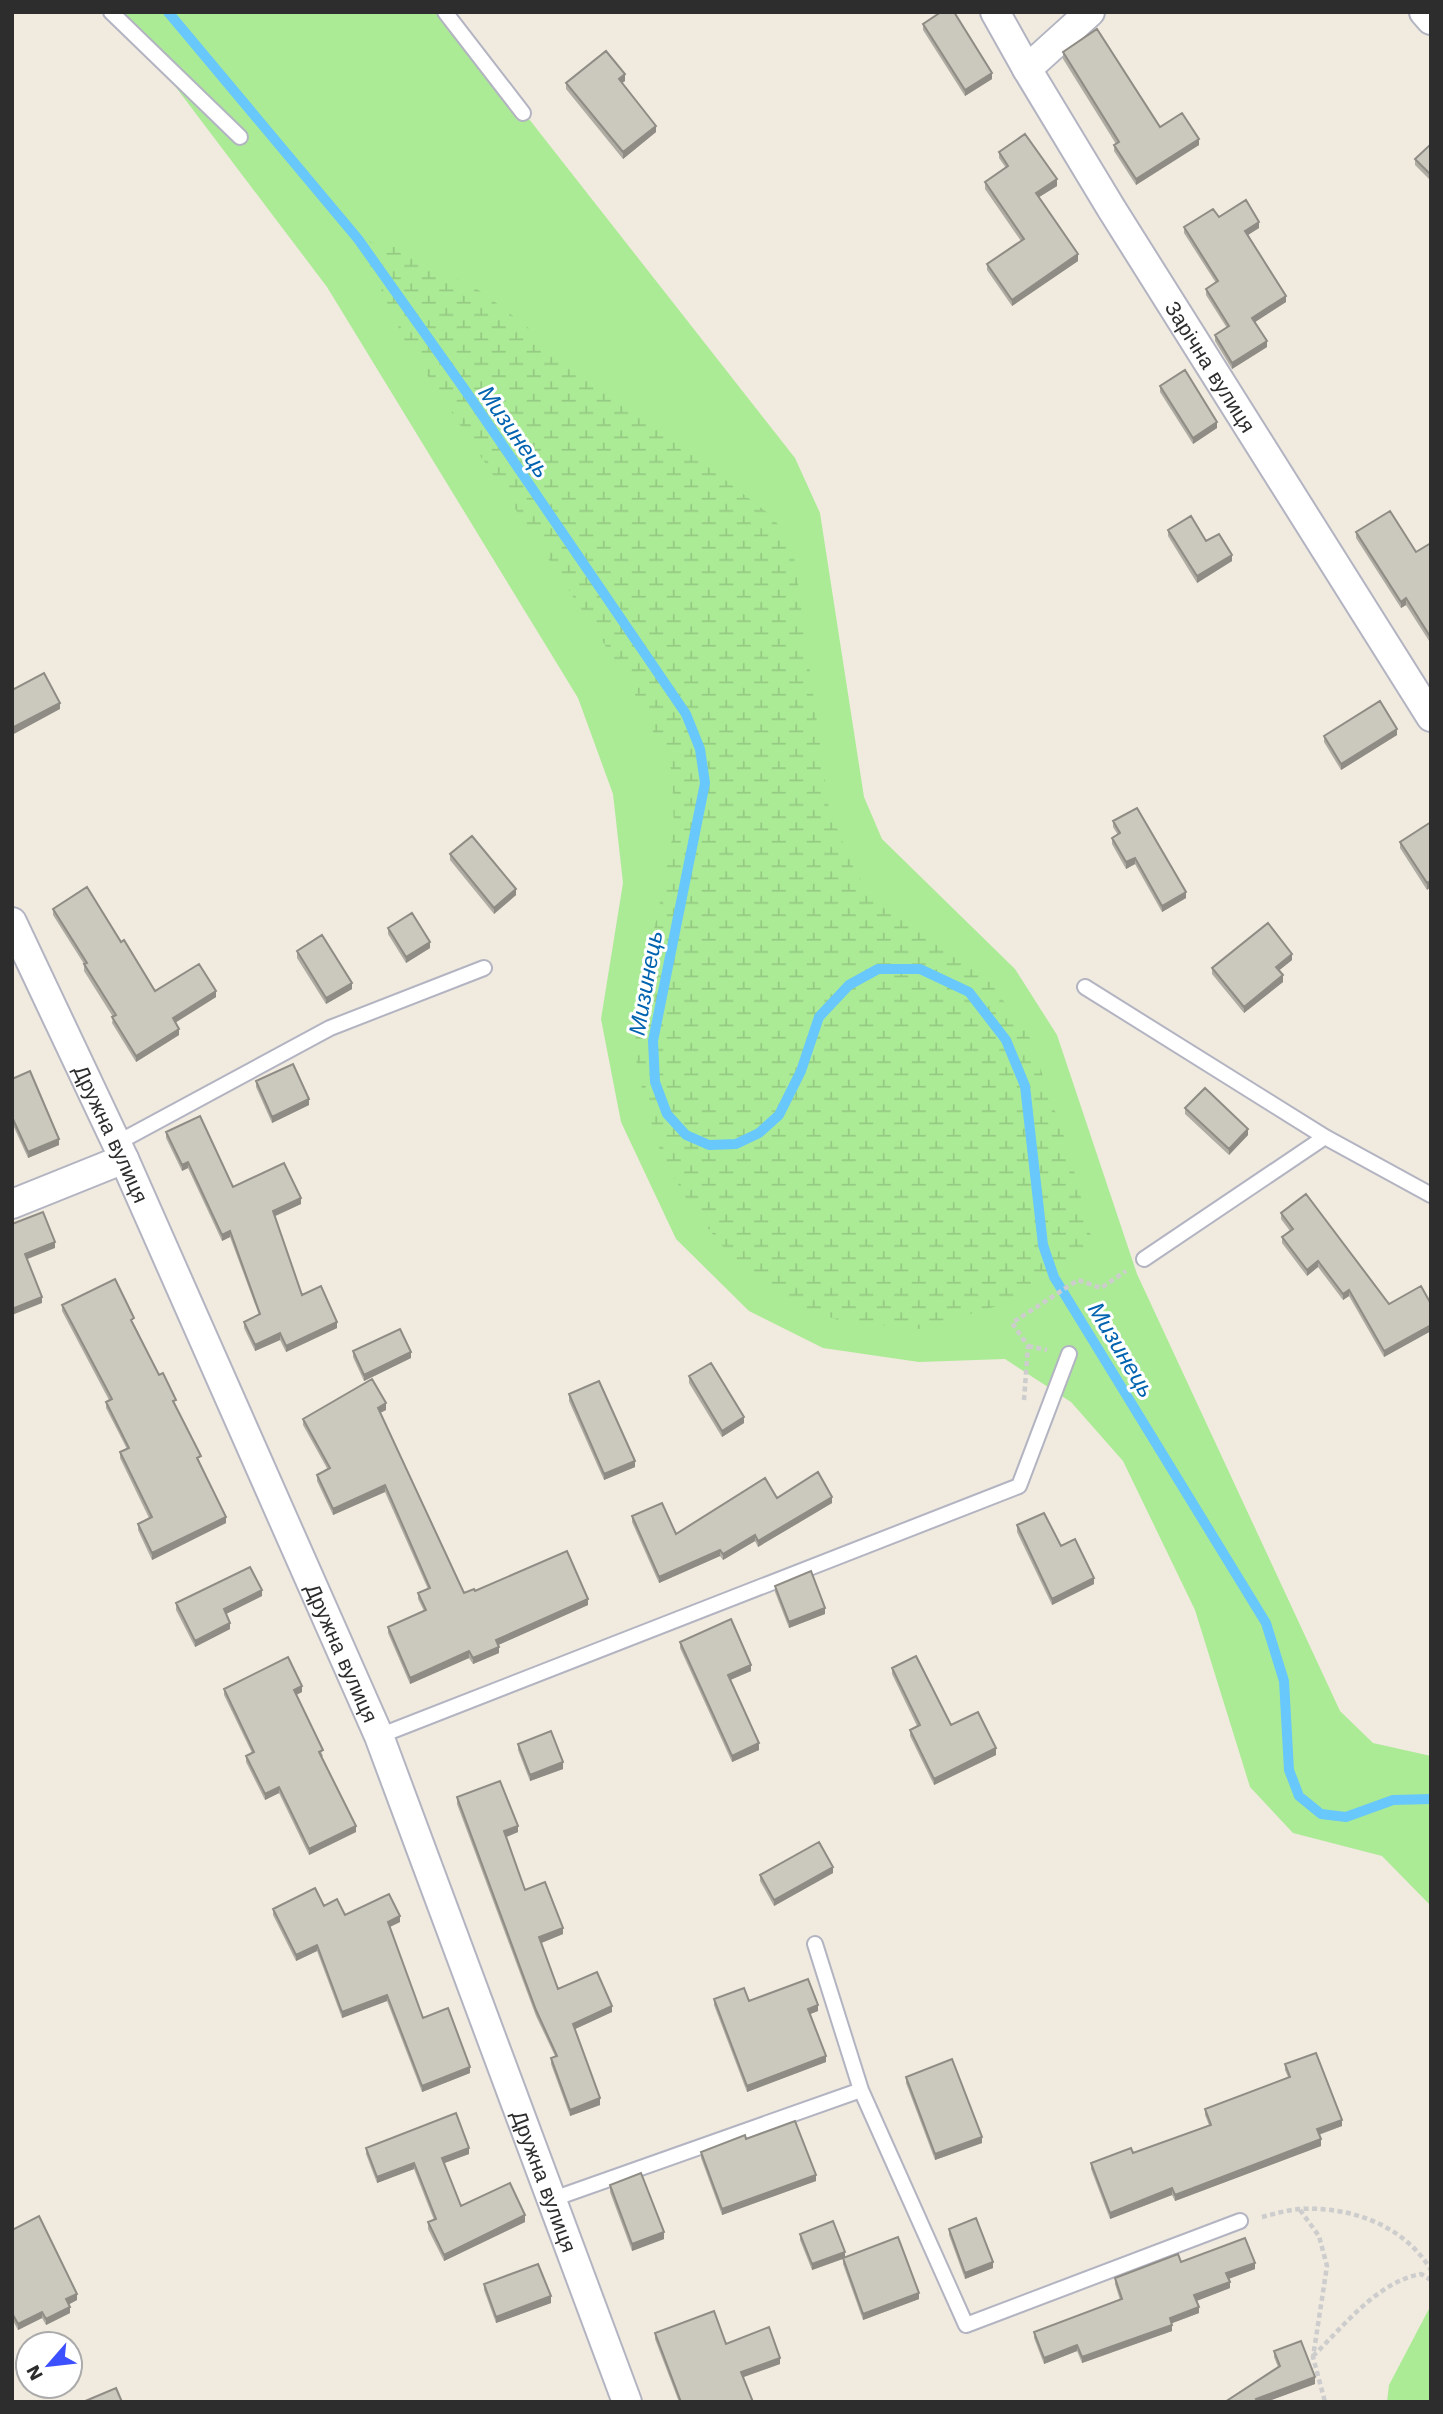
<svg xmlns="http://www.w3.org/2000/svg" width="1443" height="2414" viewBox="0 0 1443 2414" font-family="'Work Sans',sans-serif">
<defs>
<pattern id="wetland-marsh" width="20" height="14" patternUnits="userSpaceOnUse" patternTransform="scale(1.75)"><rect width="20" height="14" fill="#aceb96"/><path d="M1 5h8M5 5V1M11 12h8M15 12V8" fill="none" stroke="#94ca82"/></pattern>
</defs>
<rect width="100%" height="100%" fill="#f0eadf"/>
<path fill="#aceb96" d="M119 12H445L795 458 820 513 864 797 882 839 1015 969 1057 1035 1137 1274 1340 1711 1373 1743 1431 1756V1906L1382 1856 1293 1833 1250 1787 1195 1610 1123 1461 1071 1402 1005 1359 919 1362 823 1348 749 1311 676 1239 621 1122 601 1019 623 883 613 794 578 698 327 287Z
M1431 2305V2402H1387L1389 2385Z"/>
<path fill="url(#wetland-marsh)" d="M358 239 398 248 482 292 773 517 793 549 829 809 857 876 890 909 987 978 1029 1036 1069 1151 1091 1236 1082 1257 1054 1277 997 1306 920 1329 841 1321 783 1301 727 1252 692 1208 662 1157 644 1099 635 1055 637 991 657 917 674 829 672 771 628 680 404 340Z"/>
<g fill="none" stroke-linecap="round" stroke-linejoin="round">
<path stroke="#68c7fb" stroke-width="10" d="M168 12 358 239 465 390 686 714 700 749 705 783 653 1041 655 1082 667 1114 686 1135 709 1145 736 1144 759 1133 779 1115 801 1071 819 1017 849 985 878 969H920L969 992 1006 1040 1025 1086 1043 1245 1054 1277 1266 1623 1284 1681 1289 1770 1299 1796 1321 1814 1346 1817 1393 1800 1431 1799"/>
<defs>
<path id="lane" d="M111 12 240 137
M445 12 523 113
M1085 987 1325 1137 1431 1195
M117 1143 330 1028 484 968
M1144 1259 1325 1137
M379 1736 1019 1486 1069 1354
M815 1944 861 2090 966 2325 1240 2221
M553 2199 861 2090"/>
<g id="street">
<path id="s1" d="M995 12 1027 69 1111 208 1431 717"/>
<path d="M1424 12 1431 20"/>
<path d="M1027 69 1090 12"/>
<path id="s2" d="M12 922 124 1159 379 1736 627 2402"/>
<path d="M12 1204 124 1159"/>
</g>
</defs>
<use href="#lane" stroke="#b3b4c2" stroke-width="18"/>
<use href="#street" stroke="#b3b4c2" stroke-width="32"/>
<path stroke="#cdcdcd" stroke-width="4.5" stroke-dasharray="5 3.5" stroke-linecap="butt" d="M1028 1346 1047 1350
M1024 1400 1028 1346 1012 1323 1078 1280 1101 1288 1126 1271
M1300 2210 1319 2236 1327 2266 1313 2357 1325 2402
M1262 2217C1274 2214 1287 2210 1299 2209 1350 2206 1404 2225 1431 2270
M1313 2356C1344 2326 1377 2282 1421 2274L1431 2280"/>
<use href="#lane" stroke="#fff" stroke-width="14"/>
<use href="#street" stroke="#fff" stroke-width="28"/>
</g>
<path fill="#afaca3" d="M923 24 992 79 965 96 923 30Z
M1063 52 1160 127 1199 145 1136 185 1114 151V145L1116 144 1063 59Z
M625 81 622 83 656 132 623 159 566 89V83Z
M1431 144V181L1415 165V159Z
M999 152 1057 186 1039 197 1078 261 1012 306 987 270V264L1021 241 985 189V182L1006 168 999 158Z
M1219 217 1259 228 1247 235 1286 302 1255 322 1267 347 1232 369 1215 341V335L1227 328 1206 295V289L1216 283 1184 233V227Z
M1160 386 1217 428 1193 444 1160 392Z
M1168 530 1206 541 1232 561 1197 583 1168 536Z
M1356 532 1416 552 1431 543V644L1406 605 1401 608 1356 538Z
M1397 735 1341 770 1324 742V736Z
M1113 821 1186 898 1162 912 1135 864 1126 869 1112 844V838L1118 835 1113 827Z
M1431 822 1427 890 1400 848V842Z
M450 854 516 895 494 914 450 860Z
M53 909 121 942 155 991 216 997 175 1023 179 1035 136 1062 112 1023 113 1017 84 971V964L53 915Z
M388 928 430 948 406 963 388 934Z
M297 951 352 989 326 1004 297 958Z
M1292 960 1279 970 1283 982 1244 1013 1212 974V968Z
M12 1079 59 1145 28 1158 12 1123Z
M256 1081 309 1105 272 1123 256 1087Z
M1185 1108 1248 1135 1229 1155 1185 1114Z
M166 1132 233 1187 301 1204 275 1216 302 1295 337 1328 286 1352 280 1340 255 1351 244 1328V1322L259 1315 230 1237 222 1241 188 1168 182 1171 166 1138Z
M1281 1213 1389 1304H1431V1331L1384 1357 1349 1296 1343 1300 1318 1267 1307 1276 1282 1243V1237L1290 1231 1281 1219Z
M62 1305 134 1324 159 1375 176 1406 226 1523 152 1560 138 1530V1524L149 1518 120 1458V1452L127 1449 106 1408V1402L109 1400 62 1311Z
M353 1351 411 1358 364 1381 353 1357Z
M689 1376 744 1423 722 1437 689 1383Z
M569 1394 635 1467 604 1480 569 1401Z
M386 1410 380 1413 464 1593 475 1591 588 1605 498 1645 499 1653 473 1664 469 1658 410 1684 388 1633V1627L424 1611 418 1599V1593L428 1589 385 1492 333 1515 317 1481V1475L328 1470 303 1425V1419Z
M777 1498 832 1503 758 1547 755 1541 723 1560 720 1556 659 1583 632 1522V1516L676 1534Z
M1017 1525 1094 1584 1052 1605 1017 1532Z
M775 1586 825 1614 789 1628 775 1592Z
M262 1596 226 1614 230 1629 195 1647 176 1610V1603Z
M680 1642 751 1671 730 1680 759 1750 732 1762 680 1648Z
M892 1668 951 1725 996 1755 934 1785 910 1736V1730L917 1726 892 1674Z
M224 1689 302 1692 296 1695 323 1756 321 1757 356 1832 309 1855 279 1793 265 1800 246 1762V1756L252 1753 224 1695Z
M518 1744 563 1769 530 1781 518 1750Z
M457 1797 518 1832 506 1837 525 1890 563 1934 541 1943 558 1989 612 2012 575 2029 600 2105 570 2116 551 2064V2058L555 2056 536 2016 457 1804Z
M833 1873 774 1906 760 1881V1875Z
M273 1909 345 1915 400 1922 389 1927 423 2018 470 2073 422 2092 387 2001 342 2018 317 1951 296 1961 273 1915Z
M714 1999 749 2001 818 2011 810 2014 826 2062 747 2092 714 2005Z
M1285 2064 1342 2126 1319 2135 1321 2146 1175 2201 1172 2195 1110 2219 1091 2169V2163L1133 2153 1209 2125 1205 2115V2109L1288 2077 1285 2070Z
M906 2077 982 2143 935 2160 906 2083Z
M366 2148 469 2154 444 2163 461 2206 525 2222 444 2261 428 2229V2222L434 2220 414 2169 377 2183 366 2154Z
M701 2152 816 2181 722 2215 701 2158Z
M610 2185 664 2239 632 2251 610 2192Z
M949 2229 993 2268 965 2279 949 2235Z
M12 2230 77 2300 69 2304 70 2313 46 2325 42 2318 18 2330 12 2319Z
M800 2234 845 2257 919 2299 863 2320 843 2264V2259L812 2270 800 2240Z
M1181 2262 1255 2269 1228 2279 1230 2288 1196 2301 1199 2313 1172 2323V2331L1082 2363 1077 2351 1044 2364 1034 2338V2332L1120 2300 1115 2284V2278Z
M484 2284 551 2303 496 2323 484 2290Z
M655 2333 726 2344 780 2364 743 2377 753 2402H679L655 2339Z
M1274 2351 1315 2384 1266 2402H1225L1278 2367 1274 2357Z"/>
<path fill="#8e8c84" d="M992 73V79L965 96V90Z
M625 74V81L619 85V79Z
M656 126V132L623 159V152Z
M1199 139V145L1136 185V179Z
M1057 179V186L1036 199V193Z
M1259 222V228L1245 237V231Z
M1078 254V261L1012 306V300Z
M1286 296V302L1252 324V318Z
M1267 341V347L1232 369V363Z
M1217 422V428L1193 444V438Z
M1232 555V561L1197 583V576Z
M1406 598V605L1401 608V602Z
M60 703V709L12 735V728Z
M1397 729V735L1341 770V764Z
M1135 858V864L1126 869V862Z
M1431 881V887L1427 890V883Z
M516 889V895L494 914V908Z
M1186 892V898L1162 912V906Z
M430 942V948L406 963V957Z
M1292 954V960L1276 973V967Z
M1283 975V982L1244 1013V1007Z
M352 983V989L326 1004V998Z
M216 991V997L173 1024V1018Z
M179 1029V1035L136 1062V1056Z
M309 1099V1105L272 1123V1117Z
M1248 1129V1135L1229 1155V1149Z
M59 1139V1145L28 1158V1152Z
M188 1162V1168L182 1171V1165Z
M301 1198V1204L273 1217V1211Z
M230 1231V1237L222 1241V1235Z
M55 1242V1248L25 1260V1254Z
M1318 1261V1267L1307 1276V1270Z
M1349 1290V1296L1343 1300V1294Z
M42 1297V1303L12 1315V1309Z
M337 1322V1328L286 1352V1346Z
M1431 1325V1331L1384 1357V1351Z
M280 1333V1340L255 1351V1345Z
M411 1352V1358L364 1381V1375Z
M386 1403V1410L378 1414V1408Z
M744 1417V1423L722 1437V1431Z
M635 1461V1467L604 1480V1474Z
M385 1485V1492L333 1515V1509Z
M832 1497V1503L758 1547V1541Z
M226 1517V1523L152 1560V1553Z
M755 1535V1541L723 1560V1554Z
M720 1550V1556L659 1583V1577Z
M1094 1578V1584L1052 1605V1599Z
M262 1590V1596L224 1615V1609Z
M588 1599V1605L496 1646V1640Z
M825 1608V1614L789 1628V1622Z
M230 1623V1629L195 1647V1641Z
M499 1647V1653L473 1664V1658Z
M469 1651V1658L410 1684V1678Z
M751 1665V1671L728 1681V1675Z
M302 1686V1692L294 1696V1690Z
M759 1743V1750L732 1762V1756Z
M996 1748V1755L934 1785V1779Z
M563 1762V1769L530 1781V1775Z
M279 1787V1793L265 1800V1794Z
M356 1826V1832L309 1855V1849Z
M518 1826V1832L504 1838V1831Z
M833 1867V1873L774 1906V1900Z
M400 1916V1922L388 1928V1922Z
M563 1928V1934L539 1944V1937Z
M317 1945V1951L296 1961V1955Z
M387 1995V2001L342 2018V2012Z
M818 2005V2011L808 2015V2009Z
M612 2006V2012L573 2030V2024Z
M826 2056V2062L747 2092V2086Z
M470 2067V2073L422 2092V2086Z
M600 2098V2105L570 2116V2110Z
M1342 2120V2126L1317 2135V2129Z
M982 2137V2143L935 2160V2154Z
M1321 2139V2146L1175 2201V2195Z
M469 2148V2154L442 2164V2158Z
M414 2163V2169L377 2183V2177Z
M816 2175V2181L722 2215V2209Z
M1172 2188V2195L1110 2219V2213Z
M525 2215V2222L444 2261V2255Z
M664 2232V2239L632 2251V2244Z
M845 2252V2258L812 2270V2264Z
M993 2262V2268L965 2279V2273Z
M1255 2263V2269L1226 2280V2273Z
M1230 2282V2288L1194 2302V2295Z
M919 2293V2299L863 2320V2314Z
M77 2294V2300L66 2306V2299Z
M551 2296V2303L496 2323V2317Z
M70 2307V2313L46 2325V2319Z
M1199 2307V2313L1170 2324V2318Z
M42 2312V2318L18 2330V2324Z
M1172 2325V2331L1082 2363V2357Z
M1077 2345V2351L1044 2364V2358Z
M780 2358V2364L741 2378V2372Z
M1315 2377V2384L1266 2402H1256V2399Z"/>
<path fill="#cbc8bd" stroke="#8e8c84" stroke-width="2" d="M941 12H954L992 73 965 90 923 24Z
M1097 29 1160 127 1182 113 1199 139 1136 179 1114 145 1119 142 1063 52Z
M606 51 625 74 619 79 656 126 623 152 566 83Z
M1025 134 1057 179 1036 193 1078 254 1012 300 987 264 1024 239 985 182 1008 166 999 152Z
M1431 144V175L1415 159Z
M1246 200 1259 222 1245 231 1286 296 1252 318 1267 341 1232 363 1215 335 1229 326 1206 289 1218 281 1184 227 1213 209 1219 217Z
M1185 370 1217 422 1193 438 1160 386Z
M1390 511 1416 552 1431 543V638L1406 598 1401 602 1356 532Z
M1191 516 1206 541 1219 534 1232 555 1197 576 1168 530Z
M44 673 60 703 12 728V690Z
M1380 701 1397 729 1341 764 1324 736Z
M1137 808 1186 892 1162 906 1135 858 1126 862 1112 838 1120 833 1113 821Z
M1431 822V881L1427 883 1400 842Z
M472 836 516 889 494 908 450 854Z
M87 887 121 942 124 940 155 991 199 964 216 991 173 1018 179 1029 136 1056 112 1017 116 1015 84 964 87 963 53 909Z
M412 913 430 942 406 957 388 928Z
M1268 923 1292 954 1276 967 1283 975 1244 1007 1212 968Z
M322 935 352 983 326 998 297 951Z
M293 1064 309 1099 272 1117 256 1081Z
M30 1071 59 1139 28 1152 12 1117V1079Z
M1205 1088 1248 1129 1229 1149 1185 1108Z
M200 1116 233 1187 284 1163 301 1198 273 1211 302 1295 321 1286 337 1322 286 1346 280 1333 255 1345 244 1322 260 1314 230 1231 222 1235 188 1162 182 1165 166 1132Z
M1306 1194 1389 1304 1421 1286 1431 1304V1325L1384 1351 1349 1290 1343 1294 1318 1261 1307 1270 1282 1237 1293 1229 1281 1213Z
M43 1212 55 1242 25 1254 42 1297 12 1309V1224Z
M115 1279 134 1318 131 1320 159 1375 163 1373 176 1400 173 1401 201 1456 197 1458 226 1517 152 1553 138 1524 152 1517 120 1452 129 1448 106 1402 112 1399 62 1305Z
M400 1329 411 1352 364 1375 353 1351Z
M711 1363 744 1417 722 1431 689 1376Z
M372 1379 386 1403 378 1408 464 1593 474 1589 475 1591 567 1551 588 1599 496 1640 499 1647 473 1658 469 1651 410 1678 388 1627 426 1610 418 1593 430 1588 385 1485 333 1509 317 1475 330 1468 303 1419Z
M599 1381 635 1461 604 1474 569 1394Z
M818 1472 832 1497 758 1541 755 1535 723 1554 720 1550 659 1577 632 1516 662 1503 676 1534 765 1478 777 1498Z
M1044 1513 1061 1546 1075 1539 1094 1578 1052 1599 1017 1525Z
M250 1567 262 1590 224 1609 230 1623 195 1641 176 1603Z
M811 1571 825 1608 789 1622 775 1586Z
M731 1619 751 1665 728 1675 759 1743 732 1756 680 1642Z
M916 1656 951 1725 978 1712 996 1748 934 1779 910 1730 920 1725 892 1668Z
M288 1657 302 1686 294 1690 323 1750 319 1752 356 1826 309 1849 279 1787 265 1794 246 1756 254 1752 224 1689Z
M551 1731 563 1762 530 1775 518 1744Z
M500 1781 518 1826 504 1831 525 1890 545 1882 563 1928 539 1937 558 1989 597 1972 612 2006 573 2024 600 2098 570 2110 551 2058 557 2056 536 2010 457 1797Z
M819 1842 833 1867 774 1900 760 1875Z
M315 1888 324 1906 337 1899 345 1915 389 1894 400 1916 388 1922 423 2018 448 2008 470 2067 422 2086 387 1995 342 2012 317 1945 296 1955 273 1909Z
M808 1979 818 2005 808 2009 826 2056 747 2086 714 1999 744 1988 749 2001Z
M1316 2053 1342 2120 1317 2129 1321 2139 1175 2195 1172 2188 1110 2213 1091 2163 1131 2148 1133 2153 1211 2125 1205 2109 1290 2077 1285 2064Z
M952 2059 982 2137 935 2154 906 2077Z
M456 2113 469 2148 442 2158 461 2206 510 2183 525 2215 444 2255 428 2222 436 2219 414 2163 377 2177 366 2148Z
M795 2121 816 2175 722 2209 701 2152 745 2135 746 2139Z
M641 2173 664 2232 632 2244 610 2185Z
M39 2216 77 2294 66 2299 70 2307 46 2319 42 2312 18 2324 12 2313V2230Z
M976 2218 993 2262 965 2273 949 2229Z
M833 2221 845 2252 812 2264 800 2234Z
M898 2237 919 2293 863 2314 843 2258Z
M1245 2238 1255 2263 1226 2273 1230 2282 1194 2295 1199 2307 1170 2318 1172 2325 1082 2357 1077 2345 1044 2358 1034 2332 1122 2299 1115 2278 1178 2254 1181 2262Z
M538 2264 551 2296 496 2317 484 2284Z
M714 2311 726 2344 769 2327 780 2358 741 2372 753 2402H681L655 2333Z
M1301 2341 1315 2377 1256 2399 1258 2402H1225L1280 2366 1274 2351Z
M116 2388 122 2402H83Z"/>
<g text-anchor="middle" dominant-baseline="central" stroke-width="6" stroke-linejoin="round" paint-order="stroke">
<g font-size="21" fill="#2d2d2d" stroke="#fff">
<text stroke="none"><textPath href="#s1" startOffset="415">Зарічна вулиця</textPath></text>
<text stroke="none"><textPath href="#s2" startOffset="234">Дружна вулиця</textPath></text>
<text stroke="none"><textPath href="#s2" startOffset="802">Дружна вулиця</textPath></text>
<text stroke="none"><textPath href="#s2" startOffset="1368">Дружна вулиця</textPath></text>
</g>
<g font-size="23" font-style="italic" fill="#0063af" stroke="#fff">
<text transform="translate(514 432) rotate(55)">Мизинець</text>
<text transform="translate(646 983) rotate(-80)">Мизинець</text>
<text transform="translate(1121 1350) rotate(59)">Мизинець</text>
</g>
</g>
<rect width="1443" height="2414" fill="none" stroke="#2d2d2d" stroke-width="28"/>
<g transform="translate(49 2365) rotate(242)"><circle r="33" fill="#ffffff" stroke="#ababab" stroke-width="2"/>
<path d="M0-5L12 26L0 18L-12 26Z" fill="#3d50ff"/>
<text y="-10" font-size="19" font-weight="bold" text-anchor="middle" fill="#2d2d2d">N</text>
</g>
</svg>
